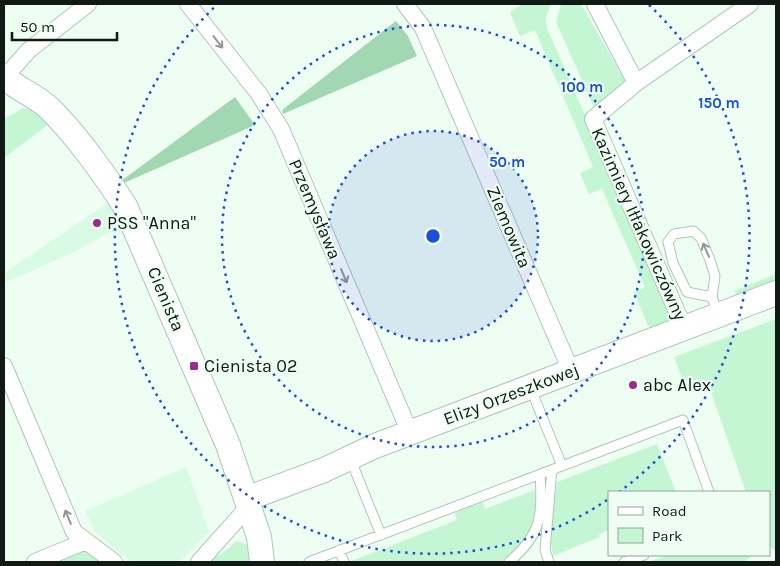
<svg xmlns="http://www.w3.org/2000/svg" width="780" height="566" viewBox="0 0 780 566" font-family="Karla,sans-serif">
<rect width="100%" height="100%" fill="#eefef3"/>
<path fill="#d9fbe3" d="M108 203 124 231 109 233 70 254 4 283V273Z
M186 467 209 531 180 562H131L94 531 86 511Z"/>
<path fill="#c5f6d4" d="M523 4H551L546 17 547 28 675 322 654 329 648 326 634 292 645 287 602 189 589 194 580 173 593 167 535 30 520 36 510 12Z
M561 4H581L625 81 624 90 596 112 556 22Z
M23 108 35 111 50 123 4 158V119Z
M776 274V285L739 299 734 291Z
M776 319V550L769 547V492H746L708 384 687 392 674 357Z
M657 444 676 492H609V530L599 534 600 537 553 556 550 536 557 482Z
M535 490C540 534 532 533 502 562H349L457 520 452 507 480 497 485 509Z
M237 541 247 545 249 562H208L217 552 220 555Z
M81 550 103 562H47Z
M667 555H754L744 562H649Z"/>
<path fill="#a1d8b3" d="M396 21 408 36 417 56 283 114 282 110Z
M235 97 255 125 124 183 121 181Z"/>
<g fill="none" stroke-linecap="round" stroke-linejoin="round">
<defs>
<path id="lane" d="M712 297 687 292 673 263 668 242 674 234 693 231 701 238 710 260 715 276 712 297 718 315
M530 387 562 466
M350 458 381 535
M339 550 344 562
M309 562 683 420 709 492
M509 562C541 535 543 516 540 475
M549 562 545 550 552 470
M624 562 644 555"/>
<path id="street" d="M188 4 259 94 281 129 410 433
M405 4 423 28 429 42 571 371
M595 4 636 83
M4 78 29 50 88 4
M684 328 593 119 636 83 750 4
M4 366 74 532 114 562
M35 562 86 541
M199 562 249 506"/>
<path id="secondary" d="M4 76C15 89 38 96 51 110 76 135 106 176 125 206L228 445 259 537 262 562
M246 499 324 470 375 446 776 293"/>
</defs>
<use href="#lane" stroke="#aec8b6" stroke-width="11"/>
<use href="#street" stroke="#aec8b6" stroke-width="18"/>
<use href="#secondary" stroke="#aec8b6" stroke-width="26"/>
<use href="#lane" stroke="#fff" stroke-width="9"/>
<use href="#street" stroke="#fff" stroke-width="16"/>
<use href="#secondary" stroke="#fff" stroke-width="24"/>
</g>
<defs><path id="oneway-shaft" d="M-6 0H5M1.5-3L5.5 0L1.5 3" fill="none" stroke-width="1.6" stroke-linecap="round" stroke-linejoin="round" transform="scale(1.25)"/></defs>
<g stroke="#939895">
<use href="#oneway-shaft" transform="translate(218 42) rotate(52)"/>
<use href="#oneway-shaft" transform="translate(706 250) rotate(-114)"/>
<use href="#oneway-shaft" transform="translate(344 276) rotate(67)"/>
<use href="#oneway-shaft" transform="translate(68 517) rotate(-113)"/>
</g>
<circle cx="433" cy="236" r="105" fill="#1d4ed8" fill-opacity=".12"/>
<g fill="none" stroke="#1d4ed8" stroke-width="2.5" stroke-dasharray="2.5 5">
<circle cx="433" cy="236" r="105"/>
<circle cx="433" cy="236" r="211"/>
<path d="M607 500A316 316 0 0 1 217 5M649 5A316 316 0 0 1 619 492"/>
</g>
<g fill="#9c2c8a" stroke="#eefef3" stroke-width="2">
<circle cx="97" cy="223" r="5"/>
<rect x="189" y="361" width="10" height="10" rx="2.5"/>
<circle cx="633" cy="385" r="5"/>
</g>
<g text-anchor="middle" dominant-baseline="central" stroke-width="4.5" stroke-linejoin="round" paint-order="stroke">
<g font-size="18" fill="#101913" stroke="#eefef3">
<text transform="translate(315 209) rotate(67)">Przemysława</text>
<text transform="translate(639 224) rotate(66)">Kazimiery Iłłakowiczówny</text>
<text transform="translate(509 227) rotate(67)">Ziemowita</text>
<text transform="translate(166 299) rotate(67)">Cienista</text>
<text transform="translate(511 394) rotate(-21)">Elizy Orzeszkowej</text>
</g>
<g font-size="18" fill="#101913" stroke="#eefef3" text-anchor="start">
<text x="107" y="223">PSS "Anna"</text>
<text x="204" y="366">Cienista 02</text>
<text x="643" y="385">abc Alex</text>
</g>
</g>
<circle cx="433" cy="236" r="8" fill="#1d4ed8" stroke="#eefef3" stroke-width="2.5"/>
<g font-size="15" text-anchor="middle" font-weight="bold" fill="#1d4ed8" stroke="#eefef3" stroke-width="4.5" stroke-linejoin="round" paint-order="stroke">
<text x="582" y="92">100 m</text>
<text x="719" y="108">150 m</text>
<text x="507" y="167">50 m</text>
</g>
<rect width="780" height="566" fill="none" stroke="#101913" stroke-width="10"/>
<rect x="608" y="491" width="162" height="65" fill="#eefef3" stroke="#95a299"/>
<rect x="618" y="507" width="25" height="8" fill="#ffffff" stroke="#95a299"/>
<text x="652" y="516" font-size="15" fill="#101913">Road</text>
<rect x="618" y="528" width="25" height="15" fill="#c5f6d4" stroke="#95a299"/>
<text x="652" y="541" font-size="15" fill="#101913">Park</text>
<path d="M12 32v8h105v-8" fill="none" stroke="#101913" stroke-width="2.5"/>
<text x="20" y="32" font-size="15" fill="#101913" stroke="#eefef3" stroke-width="4" paint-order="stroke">50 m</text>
</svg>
